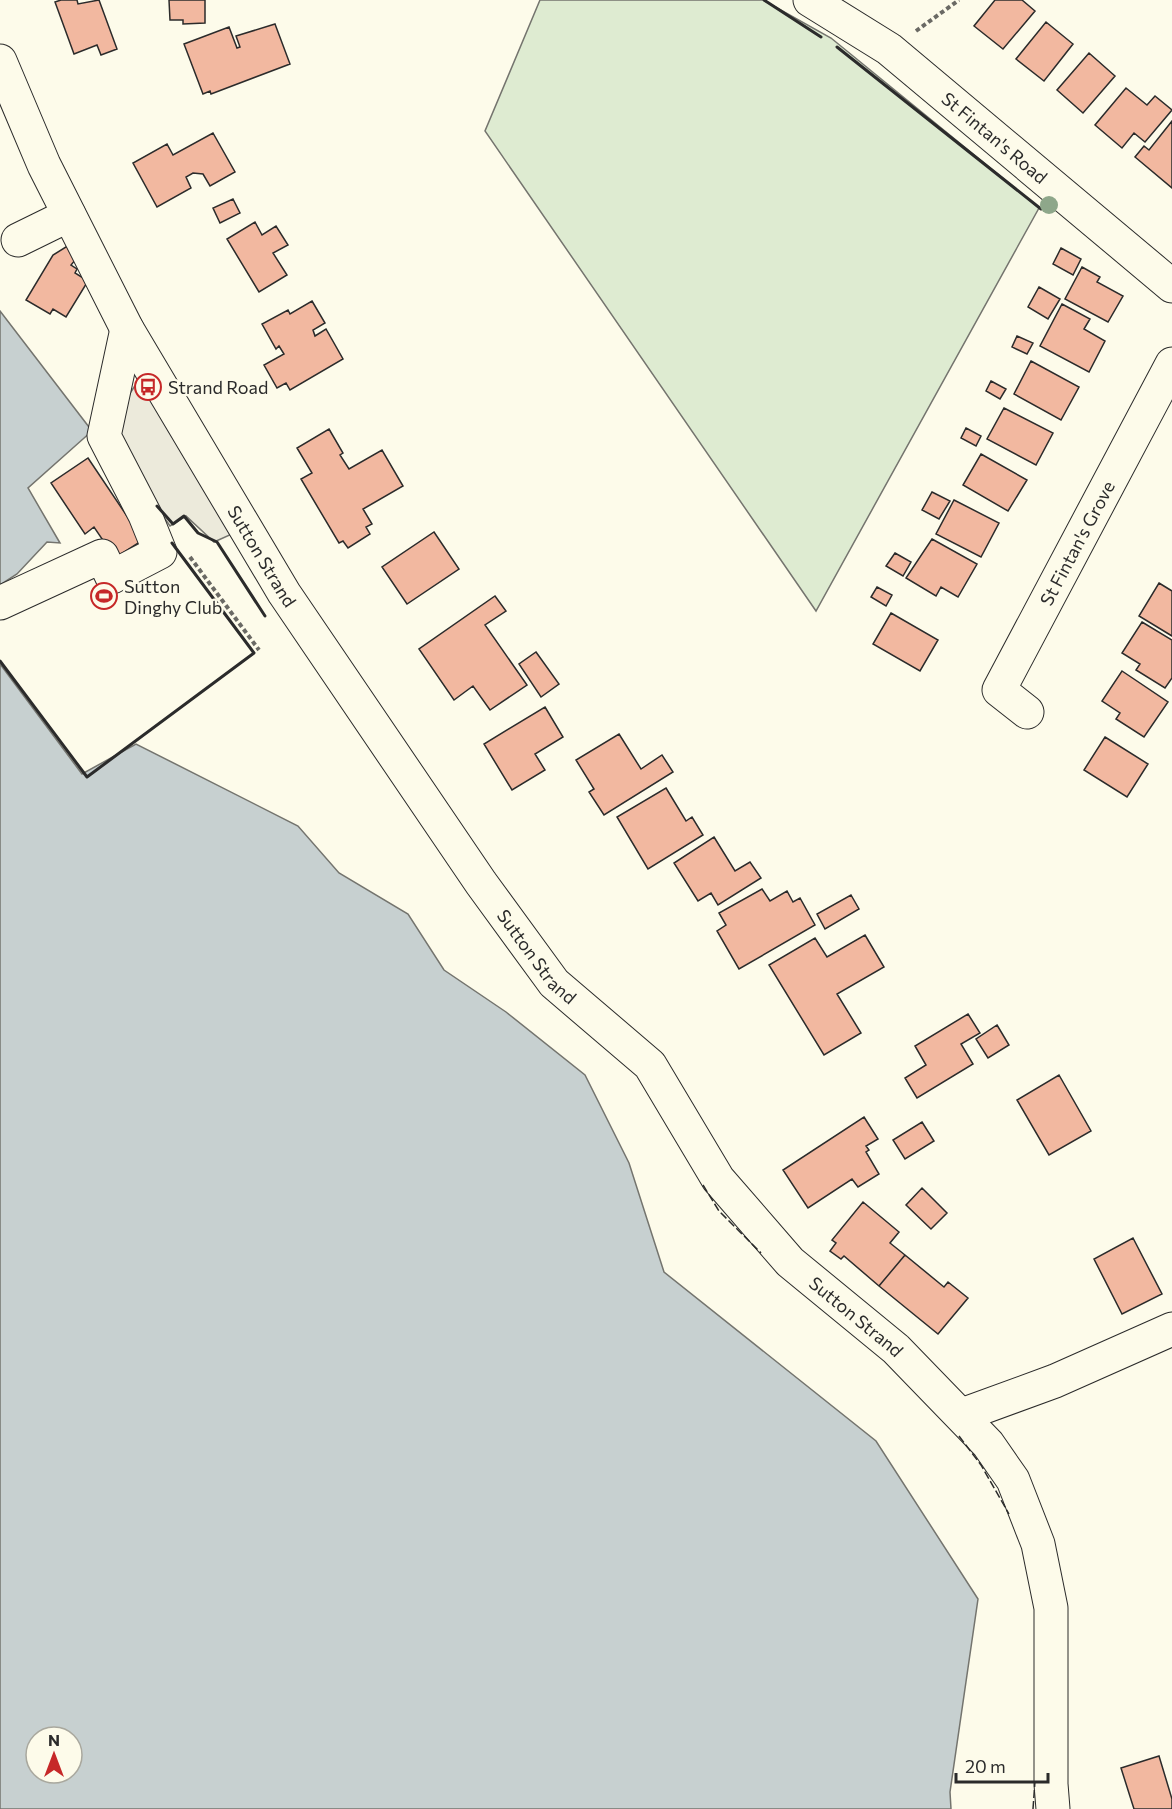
<svg xmlns="http://www.w3.org/2000/svg" width="1172" height="1809" viewBox="0 0 1172 1809" font-family="Commissioner,sans-serif">
<rect width="100%" height="100%" fill="#fdfbea"/>
<path fill="#deebd1" stroke="#74746e" stroke-width="1.5" d="M540 0H763L831 38 1039 208 816 611 485 131Z"/>
<path fill="#eceadb" stroke="#74746e" stroke-width="1.5" d="M144 372 232 534 214 542 186 516 170 526 131 470 120 449 119 410Z"/>
<path fill="#c7d0d0" stroke="#74746e" stroke-width="1.5" fill-rule="evenodd" d="M0 311 92 431 28 488 60 543 47 542 17 574 0 585Z
M0 664 82 774 136 744 298 826 339 873 408 914 444 970 506 1012 585 1075 629 1163 664 1272 876 1441 978 1599 950 1792 951 1809H0ZM36 1737H72V1773H36Z"/>
<path fill="#f2b8a0" stroke="#2b2b2b" stroke-width="1.5" d="M61 0H77L78 4 99 0 117 49 101 55 97 45 74 54 55 2Z
M169 0H205V23L183 24V20H170Z
M995 0H1022L1035 11 1003 49 974 26Z
M1046 22 1073 44 1044 81 1016 59Z
M275 24 290 64 211 94 210 91 203 94 184 44 229 27 237 48 240 47 236 36Z
M1089 53 1115 76 1083 113 1057 90Z
M1126 88 1147 105 1155 96 1172 110 1145 142 1134 133 1122 148 1095 125Z
M1172 121V188L1135 157 1144 146 1149 150Z
M213 133 235 172 210 186 203 174 193 173 186 177 191 188 157 207 133 163 167 144 173 155Z
M233 199 240 213 220 223 213 208Z
M255 222 262 235 276 226 288 245 273 253 287 275 259 292 227 239Z
M69 245 76 259 71 265 77 269 75 273 88 281 66 317 53 309 50 314 26 300 53 255Z
M1061 248 1081 259 1073 275 1053 264Z
M1082 267 1100 277 1097 282 1123 296 1108 322 1065 299Z
M1039 287 1060 299 1048 319 1028 307Z
M312 301 325 323 313 330 315 336 326 329 343 359 290 390 286 383 277 388 264 365 284 354 279 346 276 349 262 324 288 310 290 314Z
M1062 304 1090 319 1084 329 1105 341 1089 372 1040 346Z
M1017 336 1033 343 1027 354 1012 347Z
M1031 361 1079 387 1061 420 1014 394Z
M991 381 1006 389 1000 399 986 391Z
M1004 408 1053 433 1036 465 987 439Z
M966 428 981 436 976 446 961 438Z
M329 429 343 453 340 455 349 469 382 450 403 486 363 509 372 524 366 527 370 534 348 548 343 541 339 543 301 479 312 473 297 448Z
M981 454 1027 480 1008 511 963 485Z
M88 458 143 540 115 558 94 527 85 534 51 483Z
M932 492 950 501 939 519 922 510Z
M954 500 999 523 981 557 936 534Z
M434 532 459 569 407 604 382 567Z
M932 539 977 564 958 597 941 587 936 596 906 578Z
M895 553 911 562 903 576 886 566Z
M1159 583 1172 591V636L1139 616Z
M877 587 892 595 886 606 871 597Z
M495 596 506 611 485 625 527 685 490 710 473 686 454 700 419 649Z
M891 613 938 640 920 671 873 644Z
M1142 622 1172 640V678L1165 688 1136 670 1140 664 1122 653Z
M536 652 559 684 541 697 519 664Z
M1122 671 1168 702 1144 737 1116 719 1120 713 1102 701Z
M545 707 563 737 535 754 545 770 512 790 484 744Z
M619 734 641 769 662 755 673 772 604 815 589 792 594 789 576 760Z
M1105 737 1148 764 1127 797 1084 770Z
M666 788 686 821 692 817 703 835 648 869 617 817Z
M714 837 735 871 750 862 761 878 718 905 711 893 698 901 674 863Z
M762 889 770 901 787 891 793 902 800 898 815 925 739 969 717 931 726 925 719 913Z
M851 895 859 909 825 929 817 914Z
M865 935 884 967 837 994 861 1033 824 1055 769 965 815 938 827 957Z
M968 1014 980 1033 961 1044 973 1064 917 1098 905 1078 926 1065 915 1046Z
M997 1025 1009 1045 988 1058 976 1039Z
M1059 1075 1091 1131 1049 1155 1017 1100Z
M864 1117 878 1139 866 1146 869 1150 866 1152 879 1174 858 1187 852 1179 808 1208 783 1170Z
M922 1122 934 1141 905 1159 893 1140Z
M922 1188 947 1213 931 1229 906 1205Z
M863 1202 899 1232 890 1243 905 1255 879 1286 844 1256 841 1259 830 1251 836 1243 832 1240Z
M1133 1238 1162 1294 1122 1314 1094 1259Z
M905 1255 944 1287 948 1282 968 1298 938 1334 879 1286Z
M1159 1756 1172 1799V1809H1134L1121 1768Z"/>
<g fill="none" stroke-linecap="round" stroke-linejoin="round">
<defs>
<g id="minor">
<path id="s1" d="M810 0 889 49 1172 286"/>
<path id="s2" d="M0 61 44 165 127 329 284 593 481 883 554 983 650 1065 718 1179 790 1262 896 1349 988 1444 1013 1480 1038 1544 1051 1608V1784L1053 1809"/>
<path d="M18 240 69 215"/>
<path d="M0 603 102 556 112 577 160 552 145 515 104 436 127 329"/>
<path id="s3" d="M1027 712 999 690 1172 364"/>
<path d="M962 1415 1055 1381 1172 1329"/>
</g>
</defs>
<use href="#minor" stroke="#2b2b2b" stroke-width="35"/>
<path stroke="#6a6964" stroke-width="4" stroke-dasharray="4.5 3" stroke-linecap="butt" d="M916 31 959 0
M190 557 259 650"/>
<use href="#minor" stroke="#fdfbea" stroke-width="33"/>
<path stroke="#2b2b2b" stroke-width="1.5" stroke-dasharray="8 3" stroke-linecap="butt" d="M703 1185 719 1211 761 1253
M959 1436 981 1465 1009 1514
M1033 1809 1035 1781"/>
<path stroke="#2b2b2b" stroke-width="3" d="M764 0 821 37
M837 47 1041 209
M157 506 173 524 184 516 198 533 217 542 265 616
M0 661 87 777 254 653 172 543"/>
</g>
<circle fill="#8ea78a" cx="1049" cy="205" r="9"/>
<defs>
<symbol id="bus-ring" viewBox="-11 -11 22 22"><circle r="9.5" fill="#fdfbea" stroke="#c62828" stroke-width="1.5"/><path d="M-5-6H5V4H4V6H2V4H-2V6H-4V4H-5ZM-3.5-4V0h7V-4ZM-3.5 1.2v1.5H-2V1.2ZM2 1.2v1.5H3.5V1.2Z" fill="#c62828"/></symbol>
<symbol id="stadium-ring" viewBox="-11 -11 22 22"><circle r="9.5" fill="#fdfbea" stroke="#c62828" stroke-width="1.5"/><path d="M0-5a6.5 5 0 1 0 0 10a6.5 5 0 1 0 0-10ZM-3.5-1.8h7v3.6h-7Z" fill="#c62828"/></symbol>
</defs>
<g fill-rule="evenodd">
<use href="#bus-ring" x="133" y="372" width="30" height="30"/>
<use href="#stadium-ring" x="89" y="581" width="30" height="30"/>
</g>
<g text-anchor="middle" dominant-baseline="central" stroke-width="4.5" stroke-linejoin="round" paint-order="stroke">
<g font-size="18" fill="#2b2b2b" stroke="#fdfbea">
<text stroke="none"><textPath href="#s1" startOffset="231">St Fintan's Road</textPath></text>
<text stroke="none"><textPath href="#s3" startOffset="202">St Fintan's Grove</textPath></text>
<text stroke="none"><textPath href="#s2" startOffset="561">Sutton Strand</textPath></text>
<text stroke="none"><textPath href="#s2" startOffset="1047">Sutton Strand</textPath></text>
<text stroke="none"><textPath href="#s2" startOffset="1533">Sutton Strand</textPath></text>
</g>
<g font-size="18" fill="#2b2b2b" stroke="#fdfbea" text-anchor="start">
<text x="168" y="387">Strand Road</text>
<text x="124" y="586">Sutton<tspan x="124" dy="21">Dinghy Club</tspan></text>
</g>
</g>
<g transform="translate(54 1755)"><circle r="28" fill="#fdfbea" stroke="#a9a89e" stroke-width="1.5"/>
<path d="M0-4.5L10 22L0 15L-10 22Z" fill="#c62828"/>
<text y="-9" font-size="16" font-weight="bold" text-anchor="middle" fill="#2b2b2b">N</text>
</g>
<path d="M956 1773v9h92v-9" fill="none" stroke="#2b2b2b" stroke-width="3"/>
<text x="965" y="1773" font-size="18" fill="#2b2b2b" stroke="#fdfbea" stroke-width="4.5" paint-order="stroke">20 m</text>
</svg>
